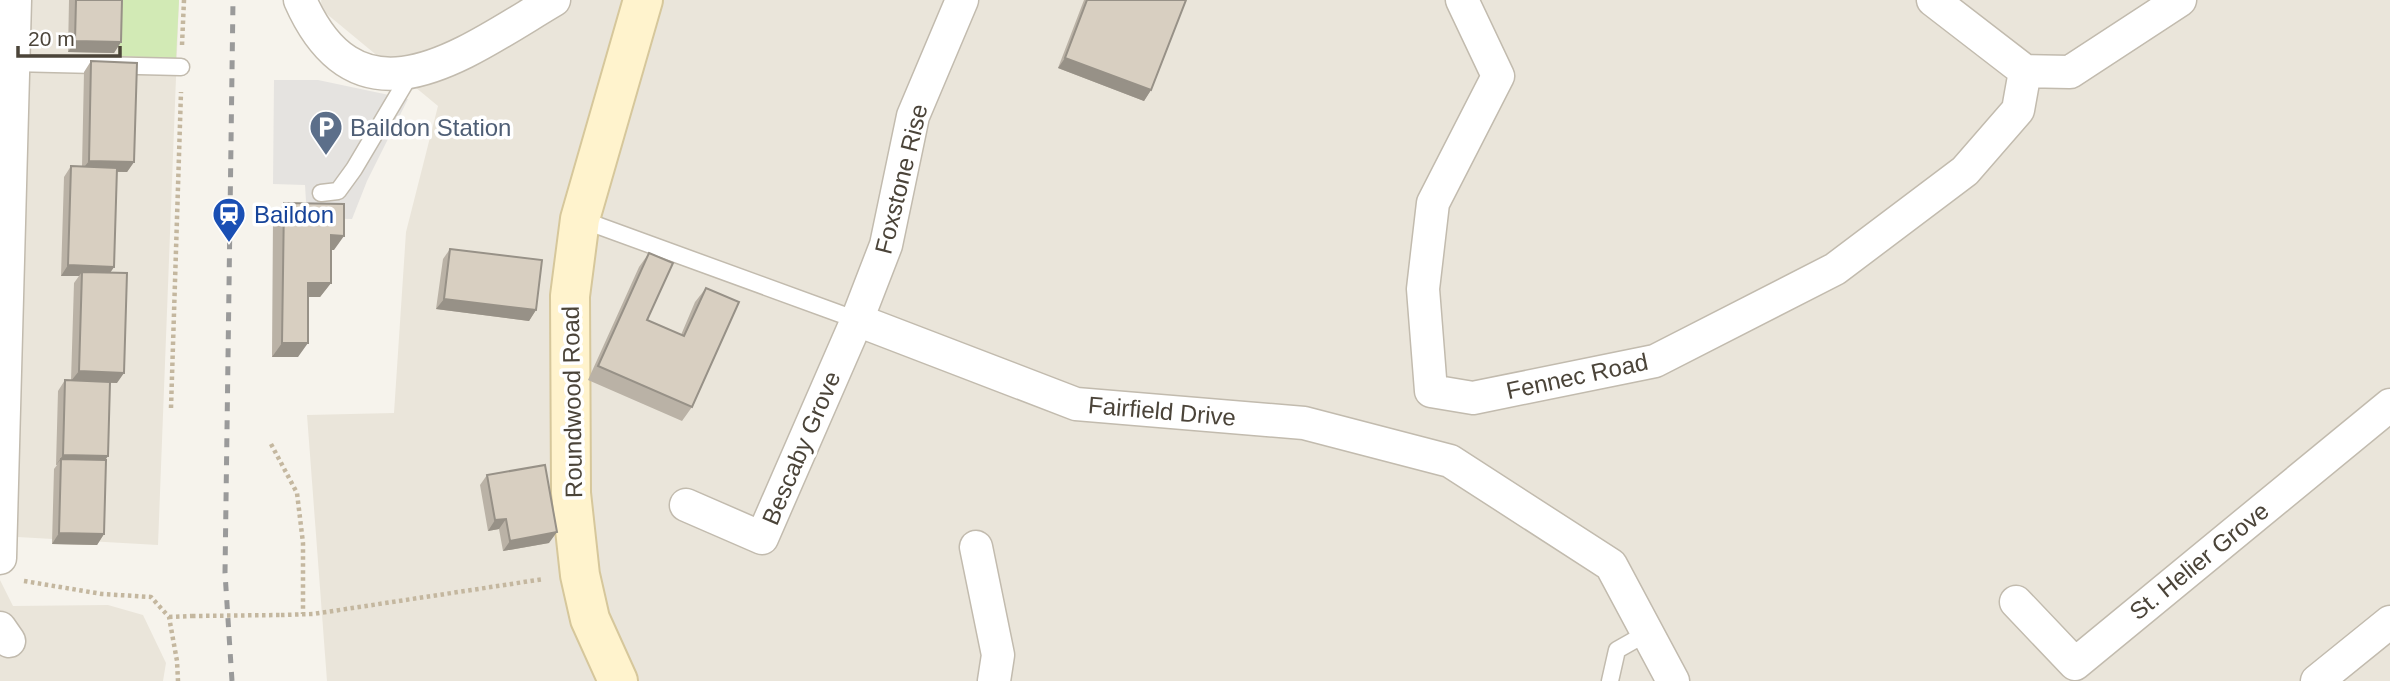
<svg xmlns="http://www.w3.org/2000/svg" width="2390" height="681" viewBox="0 0 2390 681" font-family="Arial,sans-serif">
<rect width="100%" height="100%" fill="#f6f3ec"/>
<path fill="#eae5da" d="M0 0H179L158 545 0 536Z
M321 0H2390V681H327L307 415 394 413 406 232 438 106 322 10Z
M0 580 13 606 108 605 143 615 166 663 163 681H0Z"/>
<path fill="#d2eab5" d="M119 0H179L176 58 118 56Z"/>
<path fill="#e5e3e0" d="M274 80H318L408 99 367 181 352 219 307 218 305 185 273 184Z"/>
<g fill="none" stroke-linecap="round" stroke-linejoin="round">
<defs>
<path id="lane" d="M12 63 181 67
M321 193 338 191 354 169 411 73
M580 219 857 320
M1610 681 1617 650 1647 633"/>
<path id="street" d="M300 0C360 136 466 52 554 0
M1462 0 1498 76 1433 203 1423 289 1431 391 1473 398 1655 361 1835 269 1965 171 2018 110 2025 71
M1933 0 2025 71
M2025 71 2070 72 2180 0
M857 320 1076 404 1304 423 1450 461 1611 565 1673 681
M686 505 762 538 857 320 886 245 913 116 962 0
M976 547 998 655 994 681
M0 558 15 0
M2016 602 2075 664 2390 405
M0 628 9 641
M2317 681 2390 622"/>
<path id="secondary" d="M618 681 590 619 580 575 571 493 570 296 580 219 643 0"/>
</defs>
<use href="#lane" stroke="#c2bbae" stroke-width="19"/>
<use href="#street" stroke="#c2bbae" stroke-width="35"/>
<use href="#secondary" stroke="#d6c79b" stroke-width="42"/>
<path stroke="#c4b79f" stroke-width="4.5" stroke-dasharray="3.5 3.5" stroke-linecap="butt" d="M182 45 184 0
M171 408 181 92
M271 444 297 493 303 543V614
M24 581 102 594 151 597 169 617 177 661 178 681
M281 615 313 614 544 579
M169 617 192 616"/>
<use href="#lane" stroke="#fff" stroke-width="16"/>
<use href="#street" stroke="#fff" stroke-width="32"/>
<use href="#secondary" stroke="#fff3cd" stroke-width="38"/>
<path stroke="#9a9a9a" stroke-width="5" stroke-dasharray="9 9" stroke-linecap="butt" d="M232 681 225 573 233 0"/>
<path stroke="#c4b79f" stroke-width="4.5" stroke-dasharray="3.5 3.5" stroke-linecap="butt" d="M192 616 281 615"/>
</g>
<path fill="#bab2a6" d="M69 0H122L121 42 114 53 68 52Z
M1084 0H1186L1151 90 1144 101 1058 68Z
M91 61 134 162 127 172H117L114 267 110 273 117 383H110L108 456 105 460 104 534 97 545 52 544 54 469 57 465H56L58 391 65 380 71 381 74 283 79 276H61L64 177 71 166 82 167 84 72Z
M284 203 334 250H331V283L320 297H308L298 357H272L273 218Z
M450 249 536 310 529 321 436 309 443 259Z
M649 253 647 320 681 335 695 302 706 288 692 407 682 421 588 380 639 267Z
M487 475 549 543 503 551 499 529 488 531 480 485Z"/>
<path fill="#979187" d="M75 41 121 42 114 53 68 52Z
M1065 58 1151 90 1144 101 1058 68Z
M89 161 134 162 127 172 81 171Z
M331 235 344 236 334 250H321Z
M68 265 114 267 107 277 82 272 79 276H61Z
M308 283H331L320 297H298Z
M444 299 536 310 529 321 436 309Z
M282 343H308L298 357H272Z
M79 371 124 373 117 383 71 381Z
M63 455 108 456 101 466 61 459 56 465Z
M506 519 499 529 488 531 495 520Z
M557 532 549 543 503 551 510 541Z
M59 533 104 534 97 545 52 544Z"/>
<path fill="#d8cfc1" stroke="#979187" stroke-width="2" d="M76 0H122L121 42 75 41Z
M1087 0H1186L1151 90 1065 58Z
M91 61 137 63 134 162 89 161Z
M71 166 117 168 114 267 68 265Z
M284 203 344 204V236L331 235V283H308V343H282Z
M450 249 542 260 536 310 444 299Z
M649 253 673 263 647 320 684 336 706 288 739 302 692 407 598 366Z
M82 272 127 273 124 373 79 371Z
M65 380 110 382 108 456 63 455Z
M61 459 106 460 104 534 59 533Z
M545 465 557 532 510 541 506 519 495 520 487 475Z"/>
<defs>
<symbol id="parking-pin" viewBox="-11 -11 22 30"><path d="M0 17L-7.5 6A9.5 9.5 0 1 1 7.5 6Z" fill="#5c6f8a" stroke="#fff"/><path d="M-3.5-5.5H1a3.5 3.5 0 0 1 0 7H-1V5.5H-3.5ZM-1-3.4V-.6H.8a1.4 1.4 0 0 0 0-2.8Z" fill="#fff"/></symbol>
<symbol id="station-pin" viewBox="-11 -11 22 30"><path d="M0 17L-7.5 6A9.5 9.5 0 1 1 7.5 6Z" fill="#1a4fb4" stroke="#fff"/><path d="M-3-6H3Q5-6 5-4V2Q5 4 3 4L4.5 6H3L1.5 4h-3L-3 6H-4.5L-3 4Q-5 4-5 2V-4Q-5-6-3-6ZM-3.5-4v3h7v-3ZM-3.5 1v1.5H-2V1ZM2 1v1.5H3.5V1Z" fill="#fff"/></symbol>
</defs>
<g fill-rule="evenodd">
<use href="#parking-pin" x="307" y="108" width="38" height="52"/>
<use href="#station-pin" x="210" y="195" width="38" height="52"/>
</g>
<g text-anchor="middle" dominant-baseline="central" stroke-width="7" stroke-linejoin="round" paint-order="stroke">
<g font-size="24" fill="#4e5e75" stroke="#fff" text-anchor="start">
<text x="350" y="127">Baildon Station</text>
</g>
<g font-size="24" fill="#4b4439" stroke="#fff">
<text transform="translate(901 179) rotate(-76)">Foxstone Rise</text>
<text transform="translate(1577 376) rotate(-12)">Fennec Road</text>
<text transform="translate(572 402) rotate(-91)">Roundwood Road</text>
<text transform="translate(1162 411) rotate(5)">Fairfield Drive</text>
<text transform="translate(801 448) rotate(-67)">Bescaby Grove</text>
<text transform="translate(2199 561) rotate(-39)">St. Helier Grove</text>
</g>
<g font-size="24" fill="#164399" stroke="#fff" text-anchor="start">
<text x="254" y="214">Baildon</text>
</g>
</g>
<path d="M18 46v10h102v-10" fill="none" stroke="#4b4439" stroke-width="3.5"/>
<text x="28" y="46" font-size="21" fill="#4b4439" stroke="#ffffff" stroke-width="5" paint-order="stroke">20 m</text>
</svg>
